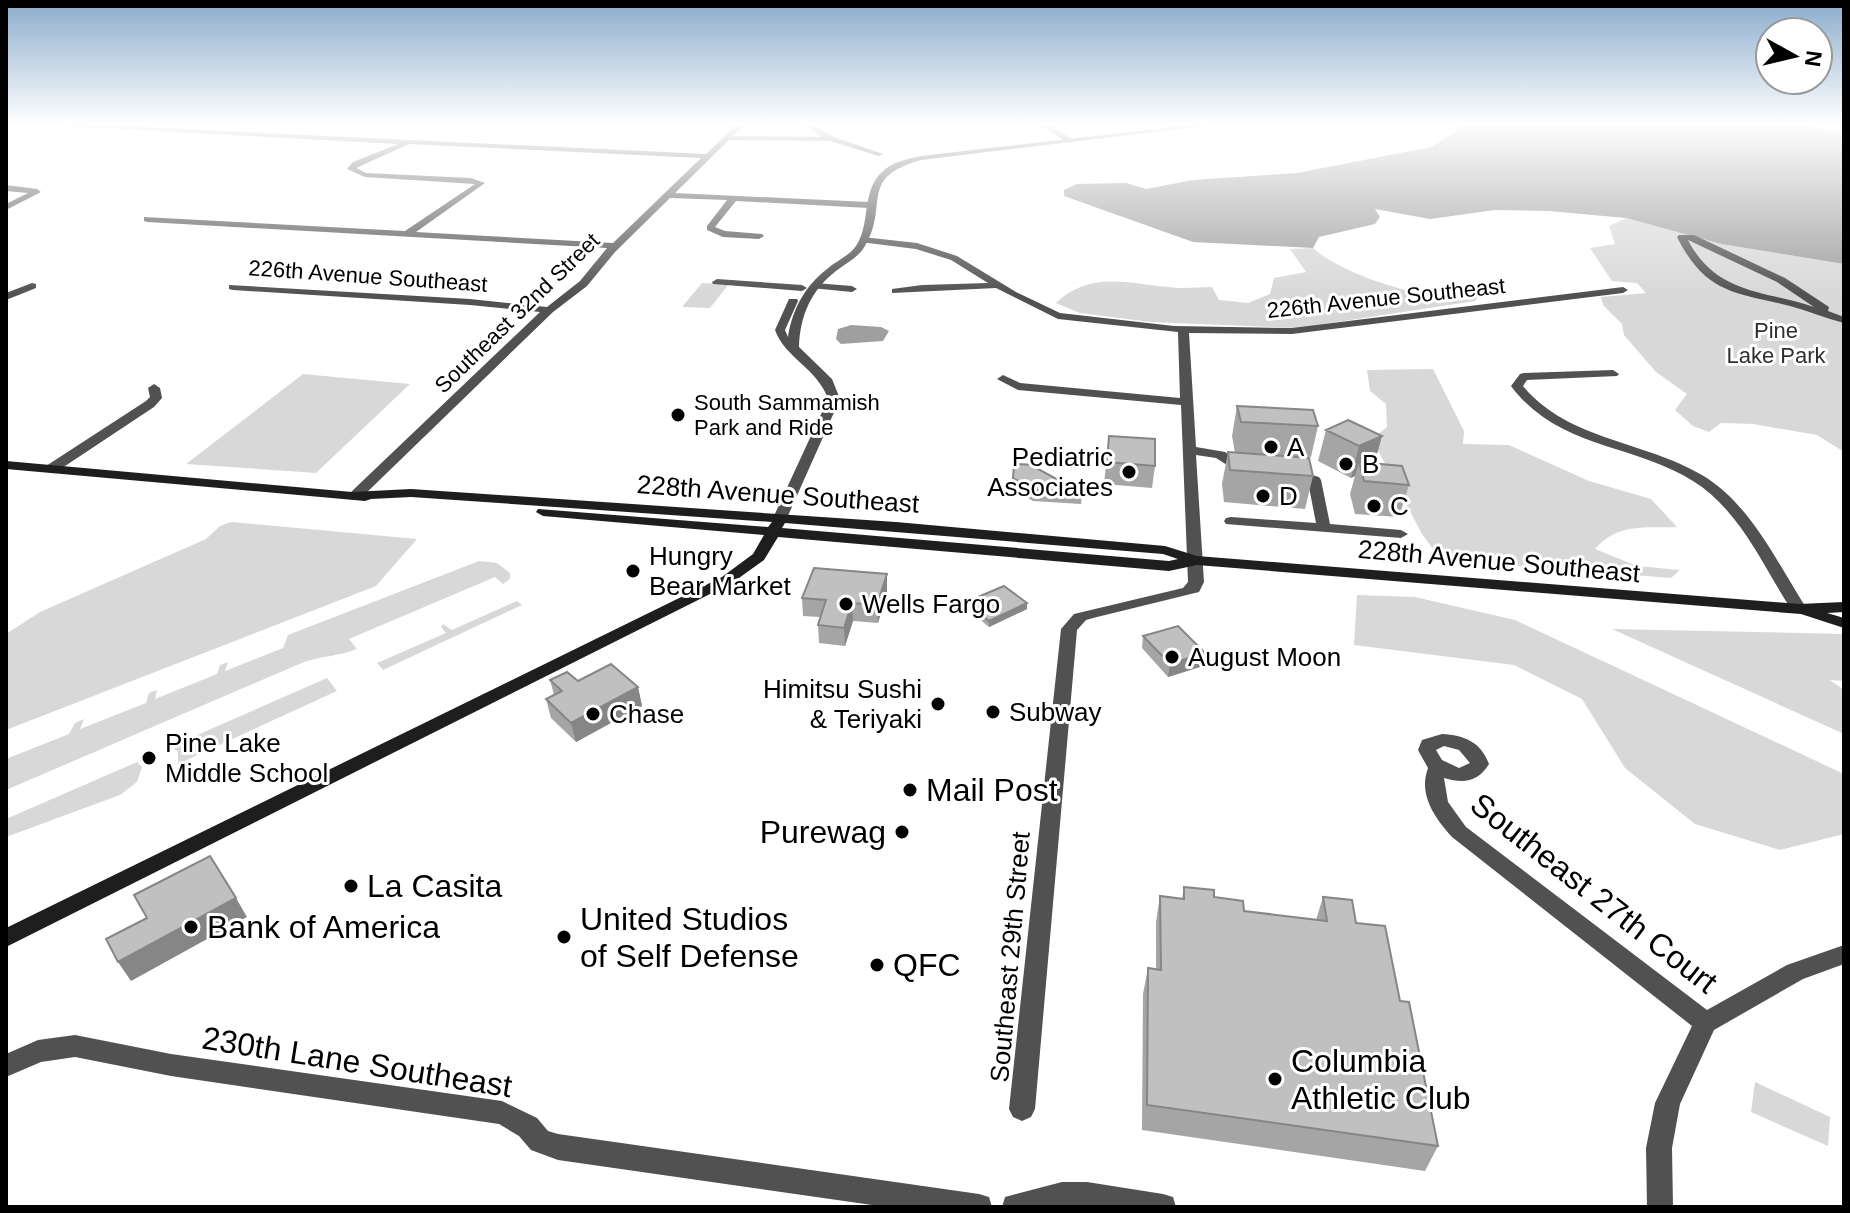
<svg xmlns="http://www.w3.org/2000/svg" width="1850" height="1213" viewBox="0 0 1850 1213" font-family="Arial,sans-serif">
<rect width="100%" height="100%" fill="#fff"/>
<path fill="#d8d8d8" d="M1626 218 1721 244 1844 264V452L1817 435 1753 424 1721 423 1709 432 1693 426 1675 410 1687 394 1656 372 1624 335 1622 324 1603 305 1601 297 1646 293 1637 283 1612 281 1590 248 1615 244 1609 226Z
M1313 248C1340 272 1399 291 1435 296 1449 298 1465 296 1479 296L1475 301 1298 328 1150 322 1080 313 1056 303C1090 271 1126 283 1168 287 1182 289 1197 287 1212 287L1219 300 1248 303 1270 294 1274 278 1306 272 1290 249Z
M702 283 729 284 710 308 682 307Z
M1433 369 1464 431 1463 444 1509 445 1589 481 1651 499 1677 527C1645 528 1617 523 1595 549L1637 566 1680 570 1671 578 1441 560 1422 534 1372 439 1387 427 1386 404 1370 391 1367 370Z
M303 374 410 384 316 473 186 464Z
M231 522 417 539 376 586 6 730V634L40 612 206 539 220 526Z
M479 561 497 563 510 573V579L503 584 495 577 349 639 357 649C340 656 322 656 304 662L6 790V759L69 734 75 723 84 719 80 729 146 703 149 693 157 690 155 699 217 674 220 665 228 662 225 671 283 648 288 635Z
M1357 595 1415 597 1515 620 1844 774V834L1780 850 1695 824 1625 768 1582 699 1514 665 1354 645Z
M517 601 522 605 383 670 377 663 446 633 441 627 443 624 452 630Z
M1612 629 1844 634V681L1830 680 1844 690V734Z
M327 678 337 691 178 764V752L172 746Z
M137 762 142 767 137 782 120 795 6 837V819Z
M1755 1082 1830 1117 1828 1146 1751 1112Z"/>
<path fill="#9f9f9f" d="M1461 125H1803L1844 134V264L1721 244 1626 218 1549 211 1495 210 1430 219 1375 209 1380 217 1375 224 1319 237 1313 248 1193 242 1064 196V190L1077 184 1126 183 1146 189 1193 180 1297 173 1431 147 1454 133Z
M851 325 881 327 889 331 883 341 841 344 836 339 838 329Z"/>
<g fill="none" stroke-linecap="round" stroke-linejoin="round">
<path fill="#515151" fill-rule="evenodd" d="M49 125H98L706 154 736 125H744L733 136 822 137 804 125H813L834 137 883 154 879 156 830 141 729 140 675 193 869 202 873 205 869 208 736 201 715 227 725 231 762 234 764 236 759 239 723 237 707 230V226L727 200 670 198 615 252 587 286 553 312 361 498 356 499 349 495 351 492 540 312 470 305 233 290 229 289V285L470 299 547 307 580 281 607 248 147 222 144 221V217L405 231 475 184 365 177 347 169 353 162 398 144ZM409 144 701 158 613 243 416 232 485 183 471 178 366 173 356 168Z
M1040 125H1049L1074 140 1067 142Z
M6 185 37 189 41 192 6 210V204L28 193 6 191Z
M1679 235H1694L1785 278 1829 307 1828 311 1844 317V323C1825 318 1808 311 1790 306 1734 292 1706 294 1677 237ZM1688 240 1777 282 1814 307C1762 290 1716 294 1688 240Z
M863 237 917 243 957 256 1016 292 1060 313 1174 326 1292 328 1623 287 1628 290 1623 293 1292 334 1189 333 1196 447 1225 452 1250 469 1248 472H1238L1216 458 1196 455 1204 582 1199 592 1097 617 1086 620 1077 630 1035 1109 1031 1117 1022 1121 1013 1117 1009 1109 1061 629 1074 614 1183 588 1188 582 1181 405 1018 390 997 379 1003 375 1020 383 1180 398 1178 332 1058 319 996 288 892 293V289L922 285 988 283 951 260 916 249 860 242V238Z
M717 279 802 285 807 288 802 291 713 284 712 282Z
M32 283 36 284V288L6 300V293Z
M815 283 852 286 857 289 852 292 811 288V284Z
M1613 370 1619 374 1617 376 1527 380 1523 386C1569 441 1643 440 1702 475 1751 504 1777 563 1807 609L1805 612H1793C1763 567 1741 511 1693 481 1632 443 1558 449 1511 386L1520 374 1524 373Z
M154 384 160 388 162 398 154 407 56 472H46V466L146 401 150 397 148 388Z
M1294 470 1319 477 1321 480 1330 524 1401 530 1408 534 1401 538 1226 524 1224 521 1226 518 1231 517 1316 523 1308 482 1289 477V471Z
M1442 734C1464 735 1481 742 1489 764 1478 782 1464 784 1444 778L1448 802 1466 827 1707 1010 1787 965 1844 945V964L1803 979 1714 1030 1680 1104 1672 1148 1673 1207H1647L1646 1148 1655 1103 1692 1026 1452 837C1435 818 1418 795 1428 768L1418 750 1422 740ZM1444 746 1459 750 1470 763 1459 768 1442 760 1436 750Z
M75 1035 171 1054 502 1101 537 1118 548 1131 558 1134 979 1194 989 1197 992 1207H886L558 1160 531 1150 519 1136 499 1124 171 1076 75 1057 41 1062 6 1077V1054L38 1040Z
M1062 1182H1087L1163 1194 1173 1197 1176 1207H1002L1005 1197Z"/>
<path fill="#515151" fill-rule="evenodd" d="M1191 125H1213L921 160C857 178 890 204 865 246 858 258 846 263 836 271 811 290 800 316 799 347L832 379 840 399 787 518 785 521H775L773 518 828 399C818 369 785 358 775 330L789 299H797L798 301 785 330 788 337C792 310 805 286 827 269 836 261 849 256 856 246 871 224 861 191 882 172 892 162 907 159 921 156Z"/>
<path fill="#1e1e1e" fill-rule="evenodd" d="M6 461 352 492 411 489 896 522 1165 546 1197 556 1799 604 1844 602V612L1827 613 1844 618V628L1801 614 1197 565 1169 571 778 537 764 560 732 583 6 947V928L722 577 753 554 764 535 543 516 536 512 538 509 768 527 772 522 411 497 371 499 365 501 6 469ZM785 523 1163 554 1178 559 1169 561 782 528Z"/>
</g>
<path fill="#a5a5a5" d="M1237 406 1318 426 1311 457 1251 454 1313 476 1305 509 1224 502 1222 484 1228 452 1235 453 1232 436Z
M1326 430 1382 436 1374 464 1409 485 1399 517 1355 514 1350 494 1355 476 1351 478 1318 461Z
M1109 436 1155 466 1152 488 1104 484Z
M1014 464 1038 469 1082 493 1081 504 1033 501 1013 489Z
M887 592 878 623 853 621 845 646 819 643 818 625 820 617 803 616 802 598Z
M966 602 1027 603V609L989 627 966 608Z
M1143 636 1203 666 1168 677 1142 648Z
M550 680 578 681 638 687 642 706 576 742 551 718 546 699 554 695Z
M1184 887 1214 897 1244 911 1316 920 1323 897 1356 923 1400 1001 1438 1146 1425 1171 1142 1130 1143 994 1148 968 1156 969V922L1160 896 1182 899Z"/>
<path fill="#868686" d="M1382 436 1373 468 1359 462 1355 476 1351 478 1359 446Z
M887 574V592L878 623 877 605Z
M852 603 853 621 845 646 844 628Z
M1027 603V609L989 627V621Z
M1205 653 1203 666 1168 677 1170 664Z
M638 687 642 706 576 742 571 723Z
M236 898 247 917 131 981 118 962Z"/>
<path fill="#c0c0c0" stroke="#868686" stroke-width="2" d="M1237 406 1313 410 1318 426 1241 422Z
M1348 420 1382 436 1359 446 1326 430Z
M1109 436 1155 439V466L1107 462Z
M1228 452 1309 458 1313 476 1230 470Z
M1359 462 1402 466 1409 485 1364 481Z
M1014 464 1038 465V469L1082 493 1034 490 1013 478Z
M814 568 887 574 877 605 852 603 844 628 818 625 826 600 802 598Z
M1004 586 1027 603 989 621 966 602Z
M1178 626 1205 653 1170 664 1143 636Z
M611 664 638 687 571 723 546 699 562 691 550 680 567 672 578 681Z
M210 856 236 898 118 962 106 939 147 918 134 895Z
M1184 887 1214 890V897L1243 901 1244 911 1327 921 1323 897 1352 900 1356 923 1385 926 1400 1001 1409 1002 1438 1146 1147 1105 1148 968 1161 970 1160 896 1184 899Z"/>
<linearGradient id="sky" x2="0" y2="1"><stop stop-color="#8baccb"/><stop offset="0.42" stop-color="#fff"/><stop offset="1" stop-color="#fff" stop-opacity="0"/></linearGradient>
<rect width="1850" height="295" fill="url(#sky)"/>
<g fill="#000" stroke="#fff" stroke-width="3">
<circle cx="678" cy="415" r="8"/>
<circle cx="1271" cy="447" r="8"/>
<circle cx="1346" cy="464" r="8"/>
<circle cx="1129" cy="472" r="8"/>
<circle cx="1263" cy="496" r="8"/>
<circle cx="1374" cy="506" r="8"/>
<circle cx="633" cy="571" r="8"/>
<circle cx="846" cy="604" r="8"/>
<circle cx="1172" cy="657" r="8"/>
<circle cx="938" cy="704" r="8"/>
<circle cx="993" cy="712" r="8"/>
<circle cx="593" cy="714" r="8"/>
<circle cx="149" cy="758" r="8"/>
<circle cx="910" cy="790" r="8"/>
<circle cx="902" cy="832" r="8"/>
<circle cx="351" cy="886" r="8"/>
<circle cx="191" cy="927" r="8"/>
<circle cx="564" cy="937" r="8"/>
<circle cx="877" cy="965" r="8"/>
<circle cx="1275" cy="1079" r="8"/>
</g>
<g text-anchor="middle" dominant-baseline="central" stroke-width="6" stroke-linejoin="round" paint-order="stroke">
<g font-size="22" fill="#000" stroke="#fff">
<text transform="translate(368 276) rotate(4)">226th Avenue Southeast</text>
<text transform="translate(1386 298) rotate(-6)">226th Avenue Southeast</text>
<text transform="translate(517 313) rotate(-44)">Southeast 32nd Street</text>
</g>
<g font-size="22" fill="#2f2f2f" stroke="#fff">
<text x="1776" y="330">Pine<tspan x="1776" dy="25">Lake Park</tspan></text>
</g>
<g font-size="22" fill="#000" stroke="#fff" text-anchor="start">
<text x="694" y="402">South Sammamish<tspan x="694" dy="25">Park and Ride</tspan></text>
</g>
<g font-size="26" fill="#000" stroke="#fff" text-anchor="start">
<text x="1287" y="447">A</text>
<text x="1113" y="457" text-anchor="end">Pediatric<tspan x="1113" dy="30">Associates</tspan></text>
<text x="1362" y="464">B</text>
<text x="1279" y="496">D</text>
<text x="1390" y="506">C</text>
<text x="649" y="556">Hungry<tspan x="649" dy="30">Bear Market</tspan></text>
<text x="862" y="604">Wells Fargo</text>
<text x="1188" y="657">August Moon</text>
<text x="922" y="689" text-anchor="end">Himitsu Sushi<tspan x="922" dy="30">&amp; Teriyaki</tspan></text>
<text x="1009" y="712">Subway</text>
<text x="609" y="714">Chase</text>
<text x="165" y="743">Pine Lake<tspan x="165" dy="30">Middle School</tspan></text>
</g>
<g font-size="26" fill="#000" stroke="#fff">
<text transform="translate(778 494) rotate(4)">228th Avenue Southeast</text>
<text transform="translate(1499 561) rotate(5)">228th Avenue Southeast</text>
<text transform="translate(1010 957) rotate(-85)">Southeast 29th Street</text>
</g>
<g font-size="32" fill="#000" stroke="#fff" text-anchor="start">
<text x="926" y="790">Mail Post</text>
<text x="886" y="832" text-anchor="end">Purewag</text>
<text x="367" y="886">La Casita</text>
<text x="580" y="919">United Studios<tspan x="580" dy="37">of Self Defense</tspan></text>
<text x="207" y="927">Bank of America</text>
<text x="893" y="965">QFC</text>
<text x="1291" y="1061">Columbia<tspan x="1291" dy="37">Athletic Club</tspan></text>
</g>
<g font-size="32" fill="#000" stroke="#fff">
<text transform="translate(1594 893) rotate(38)">Southeast 27th Court</text>
<text transform="translate(357 1062) rotate(9)">230th Lane Southeast</text>
</g>
</g>
<rect width="1850" height="1213" fill="none" stroke="#000000" stroke-width="16"/>
<g transform="translate(1794 56) rotate(98)"><circle r="38" fill="#ffffff" stroke="#999999" stroke-width="2"/>
<path d="M0-6L14 30L0 20L-14 30Z" fill="#000000"/>
<text y="-12" font-size="22" font-weight="bold" text-anchor="middle" fill="#000000">N</text>
</g>
</svg>
